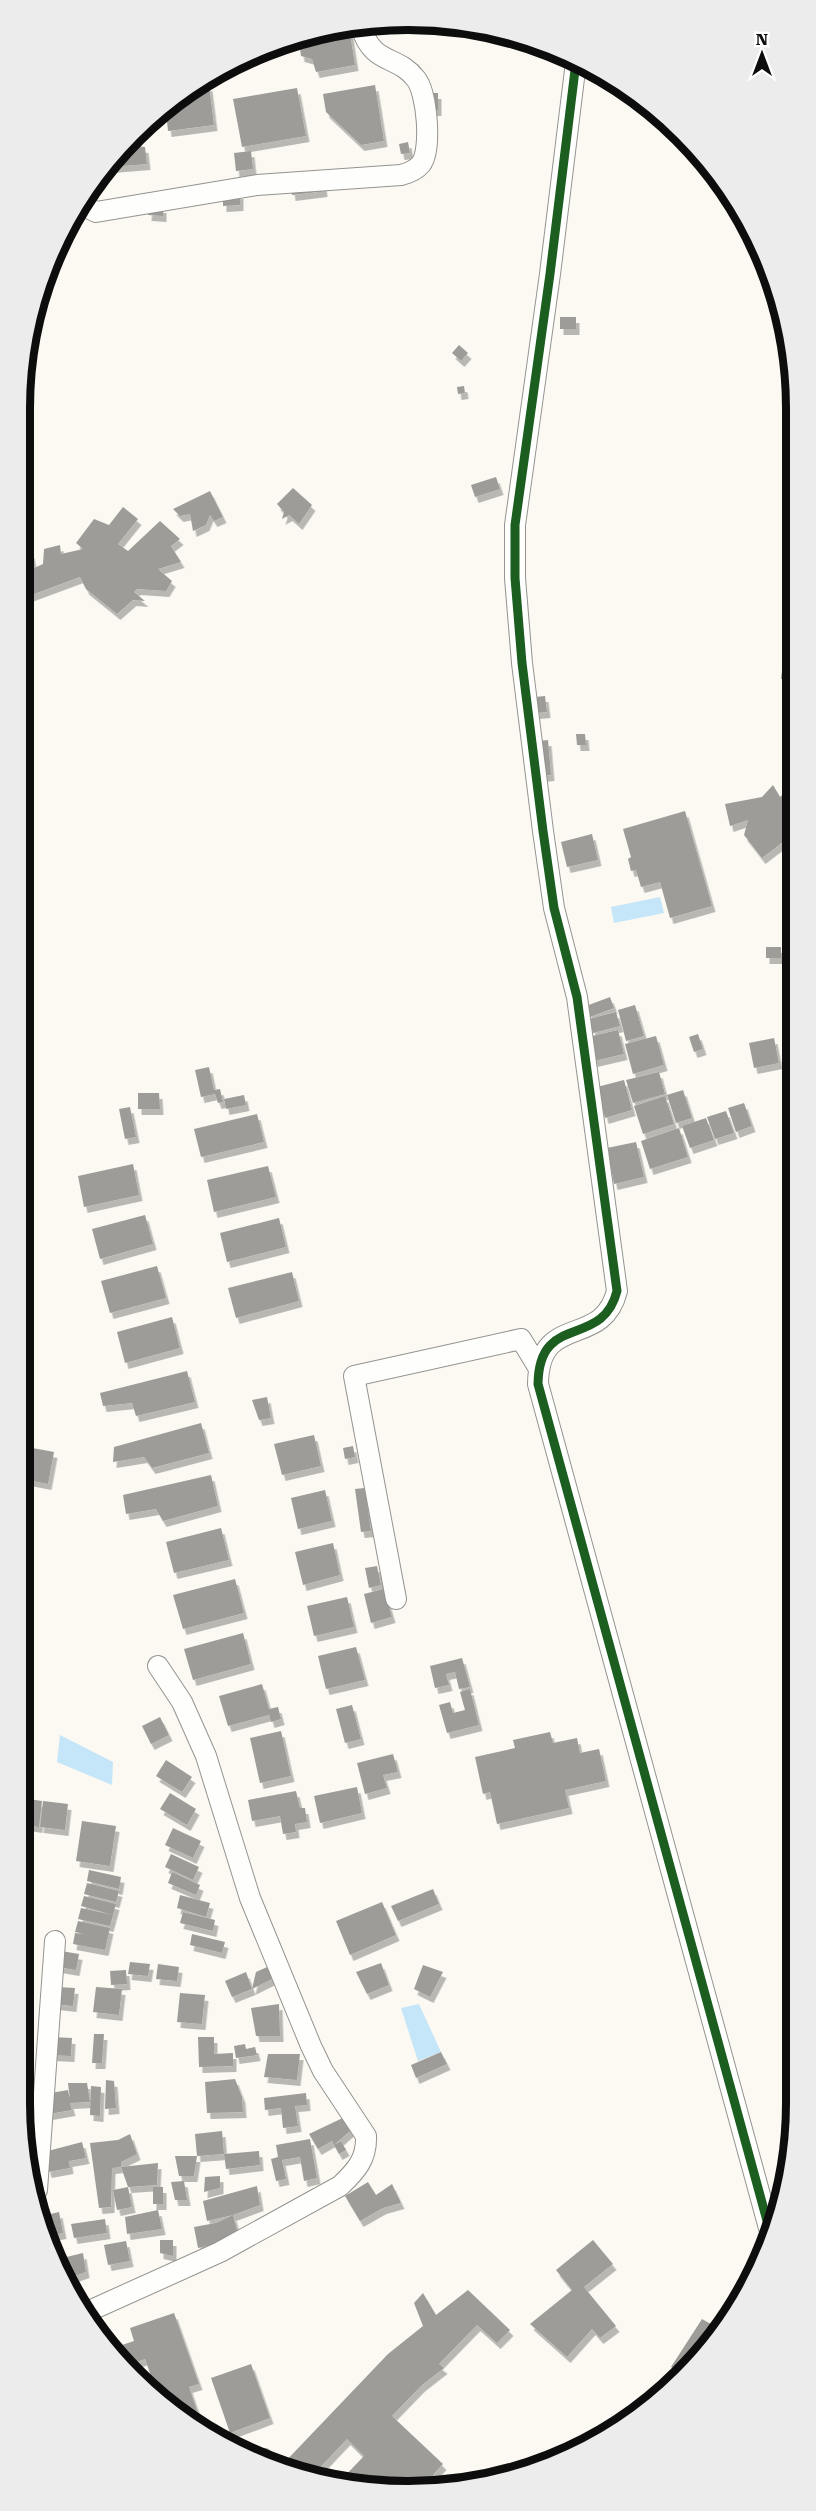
<svg xmlns="http://www.w3.org/2000/svg" width="816" height="2511" viewBox="0 0 816 2511" font-family="'Roboto Serif',serif">
<defs>
<filter id="shadow"><feDropShadow dx="3.5" dy="6" stdDeviation="0" flood-color="#0004"/></filter>
</defs>
<rect width="100%" height="100%" fill="#fbf9f2"/>
<path fill="#c5e5f8" d="M660 897 664 913 614 923 611 907Z
M60 1735 113 1762 112 1785 57 1762Z
M419 2004 441 2052 418 2061 401 2008Z"/>
<path fill="#9e9c98" filter="url(#shadow)" d="M333 27H349L355 65 316 72 312 59 301 56 299 41Z
M209 85 214 125 168 131 166 112 189 88Z
M375 85 384 141 361 145 326 112 323 94Z
M297 88 306 136 242 147 233 99Z
M430 93H438V110H430Z
M136 141V146L145 147 147 164 110 167Z
M408 142 410 153 401 154 399 144Z
M251 151 253 169 236 171 234 153Z
M323 183 324 191 292 195 291 187Z
M240 193V205L223 206V194Z
M149 206 163 207V216L148 215Z
M560 317H576V329H560Z
M459 345 468 353 461 361 452 353Z
M464 386 465 393 458 394 457 387Z
M496 477 500 489 475 497 471 485Z
M293 488 312 505 299 524 289 515 282 519 284 512 277 504Z
M210 491 223 517 214 521 210 515 206 525 193 531 190 514 180 516 173 509Z
M123 507 138 519 118 544 128 551 160 521 180 539 171 546 181 562 158 569 172 581 166 591 137 589 134 592 145 601 133 600 117 614 86 589 80 577 26 597V554L31 552 34 568 43 564 44 549 60 545 61 554 83 549 76 543 94 519 109 525Z
M785 645 792 646V680L781 679Z
M545 696 547 712 536 713 535 697Z
M576 734H585L586 745H577Z
M548 740 551 775 541 776 538 741Z
M773 785 780 797 792 786V838L787 839 762 858 744 835 748 820 730 826 725 804 762 797Z
M685 811 712 906 670 918 660 882 641 887 636 870 631 871 628 859 631 857 623 829Z
M592 834 598 860 567 867 561 842Z
M766 947H781V958H766Z
M610 997 614 1008 590 1017 586 1006Z
M635 1005 644 1036 626 1041 618 1010Z
M616 1012 620 1026 593 1033 589 1019Z
M618 1030 624 1054 594 1061 588 1037Z
M698 1034 703 1049 694 1052 689 1037Z
M656 1036 664 1065 633 1074 625 1044Z
M774 1038 779 1063 754 1068 749 1043Z
M209 1067 214 1090 220 1089 223 1102 218 1103 215 1094 201 1097 195 1070Z
M659 1072 665 1094 633 1103 626 1080Z
M624 1080 632 1110 605 1118 597 1087Z
M683 1090 692 1118 676 1123 667 1095Z
M138 1093H159L160 1109H138Z
M244 1095 246 1105 226 1109 224 1099Z
M665 1096 674 1124 643 1134 634 1106Z
M744 1103 752 1126 736 1132 728 1108Z
M130 1107 136 1137 125 1139 119 1109Z
M726 1111 734 1133 715 1139 707 1117Z
M257 1114 264 1142 201 1157 194 1129Z
M706 1118 714 1140 690 1148 682 1126Z
M679 1128 688 1157 650 1169 641 1141Z
M636 1142 644 1177 614 1184 607 1148Z
M133 1164 139 1195 84 1207 78 1176Z
M268 1166 276 1197 214 1212 207 1180Z
M145 1215 153 1244 100 1259 92 1229Z
M279 1218 286 1247 227 1262 220 1233Z
M157 1266 166 1298 110 1313 101 1281Z
M292 1272 299 1301 236 1318 228 1288Z
M172 1317 180 1348 125 1363 117 1332Z
M187 1371 195 1402 136 1416 132 1403 103 1406 100 1393Z
M267 1397 271 1418 259 1420 252 1400Z
M201 1423 209 1453 152 1468 144 1457 113 1462 114 1447Z
M314 1435 321 1466 282 1475 274 1444Z
M22 1446 54 1452 48 1484 22 1479Z
M353 1446 355 1457 345 1459 343 1448Z
M211 1475 218 1506 163 1521 156 1509 126 1514 123 1495Z
M365 1488 371 1531 361 1532 355 1489Z
M325 1490 332 1521 298 1529 291 1498Z
M221 1528 229 1560 174 1573 166 1542Z
M333 1543 340 1575 303 1585 295 1552Z
M377 1566 381 1585 369 1588 365 1568Z
M235 1579 244 1613 183 1629 173 1595Z
M384 1589 392 1617 371 1623 364 1594Z
M347 1597 354 1627 314 1636 307 1606Z
M243 1633 251 1664 193 1680 184 1649Z
M356 1647 365 1680 326 1689 318 1656Z
M462 1658 470 1687 459 1689 455 1672 446 1674 449 1685 435 1688 430 1666Z
M262 1684 269 1709 278 1707 281 1719 271 1722 269 1715 228 1726 219 1696Z
M470 1689 479 1725 447 1733 439 1705 450 1702 453 1713 465 1710 460 1692Z
M352 1705 361 1739 345 1743 336 1709Z
M160 1717 169 1735 151 1744 142 1726Z
M281 1731 291 1776 260 1783 250 1738Z
M550 1732 553 1743 577 1738 580 1753 599 1749 606 1781 565 1790 569 1808 497 1824 490 1792 483 1794 475 1757 515 1748 513 1740Z
M393 1754 398 1772 383 1775 387 1788 365 1794 357 1763Z
M166 1760 192 1777 182 1792 156 1776Z
M357 1787 362 1813 320 1823 314 1796Z
M296 1791 300 1808H305L307 1822 295 1824 296 1832 283 1834 280 1816 252 1821 248 1800Z
M170 1793 196 1809 187 1825 160 1809Z
M21 1798 27 1799 24 1825H21Z
M29 1799 42 1801 39 1827 26 1825Z
M43 1801 68 1804 65 1830 40 1827Z
M82 1821 116 1826 110 1866 76 1861Z
M173 1828 201 1841 193 1858 165 1845Z
M171 1854 199 1867 193 1880 165 1867Z
M89 1870 121 1877 119 1889 87 1881Z
M172 1872 200 1885 196 1895 168 1883Z
M87 1883 119 1891 116 1902 84 1894Z
M433 1889 439 1904 398 1921 391 1906Z
M180 1895 210 1903 206 1917 177 1908Z
M84 1896 116 1904 113 1915 81 1906Z
M382 1902 396 1935 350 1955 336 1921Z
M81 1908 113 1915 110 1926 78 1919Z
M183 1912 215 1920 213 1931 180 1923Z
M78 1921 110 1928 105 1950 73 1944 75 1933 84 1934 75 1932Z
M192 1934 225 1942 222 1953 190 1945Z
M61 1951 79 1954 76 1970 58 1967Z
M130 1962 150 1964 148 1976 128 1974Z
M276 1963 280 1975 252 1989 232 1997 225 1981 246 1972 252 1989 256 1972Z
M381 1963 389 1985 367 1994 356 1972Z
M158 1964 179 1967 177 1981 156 1979Z
M423 1965 443 1972 430 1997 414 1989Z
M126 1970 127 1984 111 1985 110 1971Z
M57 1987 75 1988 73 2006 55 2004Z
M96 1987 122 1989 119 2015 93 2012Z
M180 1993 205 1995 202 2024 177 2022Z
M279 2004 280 2036H256L251 2008Z
M94 2034H104L102 2063H92Z
M51 2037 72 2038 71 2056 50 2055Z
M198 2037H214V2054L233 2053V2066L199 2067Z
M245 2044 246 2049 255 2047 257 2055 236 2058 234 2046Z
M441 2052 447 2064 416 2078 411 2065Z
M268 2054H300L297 2080 264 2077Z
M235 2079 242 2097 243 2112 207 2113 205 2082Z
M106 2080 114 2081 116 2108 105 2109Z
M68 2083H87L90 2102 70 2103 72 2110 49 2114 45 2094 68 2090 70 2100Z
M91 2086 101 2087 100 2116 90 2115Z
M306 2093 307 2105 295 2106 298 2126 283 2128 281 2108 265 2110 264 2098Z
M351 2114 350 2131 334 2145 332 2141 318 2149 309 2134Z
M222 2131 224 2154 197 2156 194 2176H179L175 2156H197L195 2134Z
M130 2134 137 2154 121 2162V2167L112 2168 111 2207 99 2208 90 2143 118 2140Z
M310 2139 317 2178 304 2181 300 2157 282 2160 286 2179 276 2181 271 2159 278 2157 276 2145Z
M341 2141 346 2150 339 2154 334 2145Z
M82 2142 86 2158 69 2161 70 2168 48 2172 44 2152Z
M259 2151 260 2165 226 2169 224 2154Z
M158 2163 157 2185 128 2187 121 2167Z
M220 2176V2188L204 2192 205 2177Z
M184 2181 187 2200H175L171 2182Z
M368 2182 376 2195 392 2184 401 2203 383 2208 360 2221 345 2196Z
M257 2186 260 2205 233 2215 237 2230 220 2243 198 2248 194 2227 216 2223 233 2215 207 2221 203 2201Z
M128 2187 132 2207 117 2210 113 2190Z
M153 2187H163V2204H153Z
M158 2210 162 2229 127 2234 125 2217Z
M59 2212 63 2233 46 2236 42 2216Z
M105 2219 107 2233 74 2238 71 2224Z
M160 2240H173V2256L160 2253Z
M593 2240 613 2264 584 2287 616 2326 600 2338 592 2329 567 2357 530 2324 572 2290 556 2270Z
M126 2241 130 2261 108 2265 104 2245Z
M83 2253 86 2272 66 2279 54 2260Z
M468 2290 510 2330 497 2343 477 2325 439 2364 444 2368 421 2386 392 2416 443 2464 433 2475 441 2483 358 2488 339 2482 364 2456 347 2439 313 2475 282 2465 388 2354 423 2326 414 2303 423 2293 436 2315Z
M174 2313 199 2384 189 2387 202 2425 156 2390 145 2359 125 2366 110 2349 134 2341 130 2328Z
M702 2319 720 2329 678 2372 671 2367Z
M251 2364 270 2418 230 2433 211 2378Z"/>
<g fill="none" stroke-linecap="round" stroke-linejoin="round">
<defs>
<path id="lane" d="M265 2455 273 2462"/>
<path id="street" d="M576 62 550 274 515 525V578L522 663 543 831 554 908 577 997 617 1291C602 1350 539 1311 538 1384L769 2228
M80 204 96 212 257 185 401 175C409 173 416 170 421 164 432 149 427 93 416 79 397 54 373 66 361 27
M396 1599 354 1376 521 1339 538 1367
M37 2190 55 1941
M87 2312 220 2252 340 2186C356 2171 367 2159 366 2136L323 2071 311 2046 250 1898 206 1756 182 1702 158 1666"/>
</defs>
<use href="#lane" stroke="#949390" stroke-width="14"/>
<use href="#street" stroke="#949390" stroke-width="22"/>
<use href="#lane" stroke="#fefefd" stroke-width="10"/>
<use href="#street" stroke="#fefefd" stroke-width="20"/>
<defs>
<path id="cycleway" d="M576 62 550 274 515 525V578L522 663 543 831 554 908 577 997 617 1291C602 1350 539 1311 538 1384L769 2228"/>
</defs>
<use href="#cycleway" stroke="#fff" stroke-width="13"/>
<use href="#cycleway" stroke="#1b5e20" stroke-width="9"/>
</g>
<path d="M0 0H816V2511H0ZM408 30H408A378 378 0 0 1 786 408V2103A378 378 0 0 1 408 2481H408A378 378 0 0 1 30 2103V408A378 378 0 0 1 408 30Z" fill="#ececec" fill-rule="evenodd"/>
<path fill="none" stroke="#0d0d0d" stroke-width="8" d="M408 30H408A378 378 0 0 1 786 408V2103A378 378 0 0 1 408 2481H408A378 378 0 0 1 30 2103V408A378 378 0 0 1 408 30Z"/>
<g transform="translate(762 54)" stroke="#ffffff" stroke-width="4.5" paint-order="stroke">
<path d="M0-4.5L10 22L0 15L-10 22Z" fill="#0d0d0d"/>
<text y="-9" font-size="16" font-weight="bold" text-anchor="middle" fill="#0d0d0d">N</text>
</g>
</svg>
